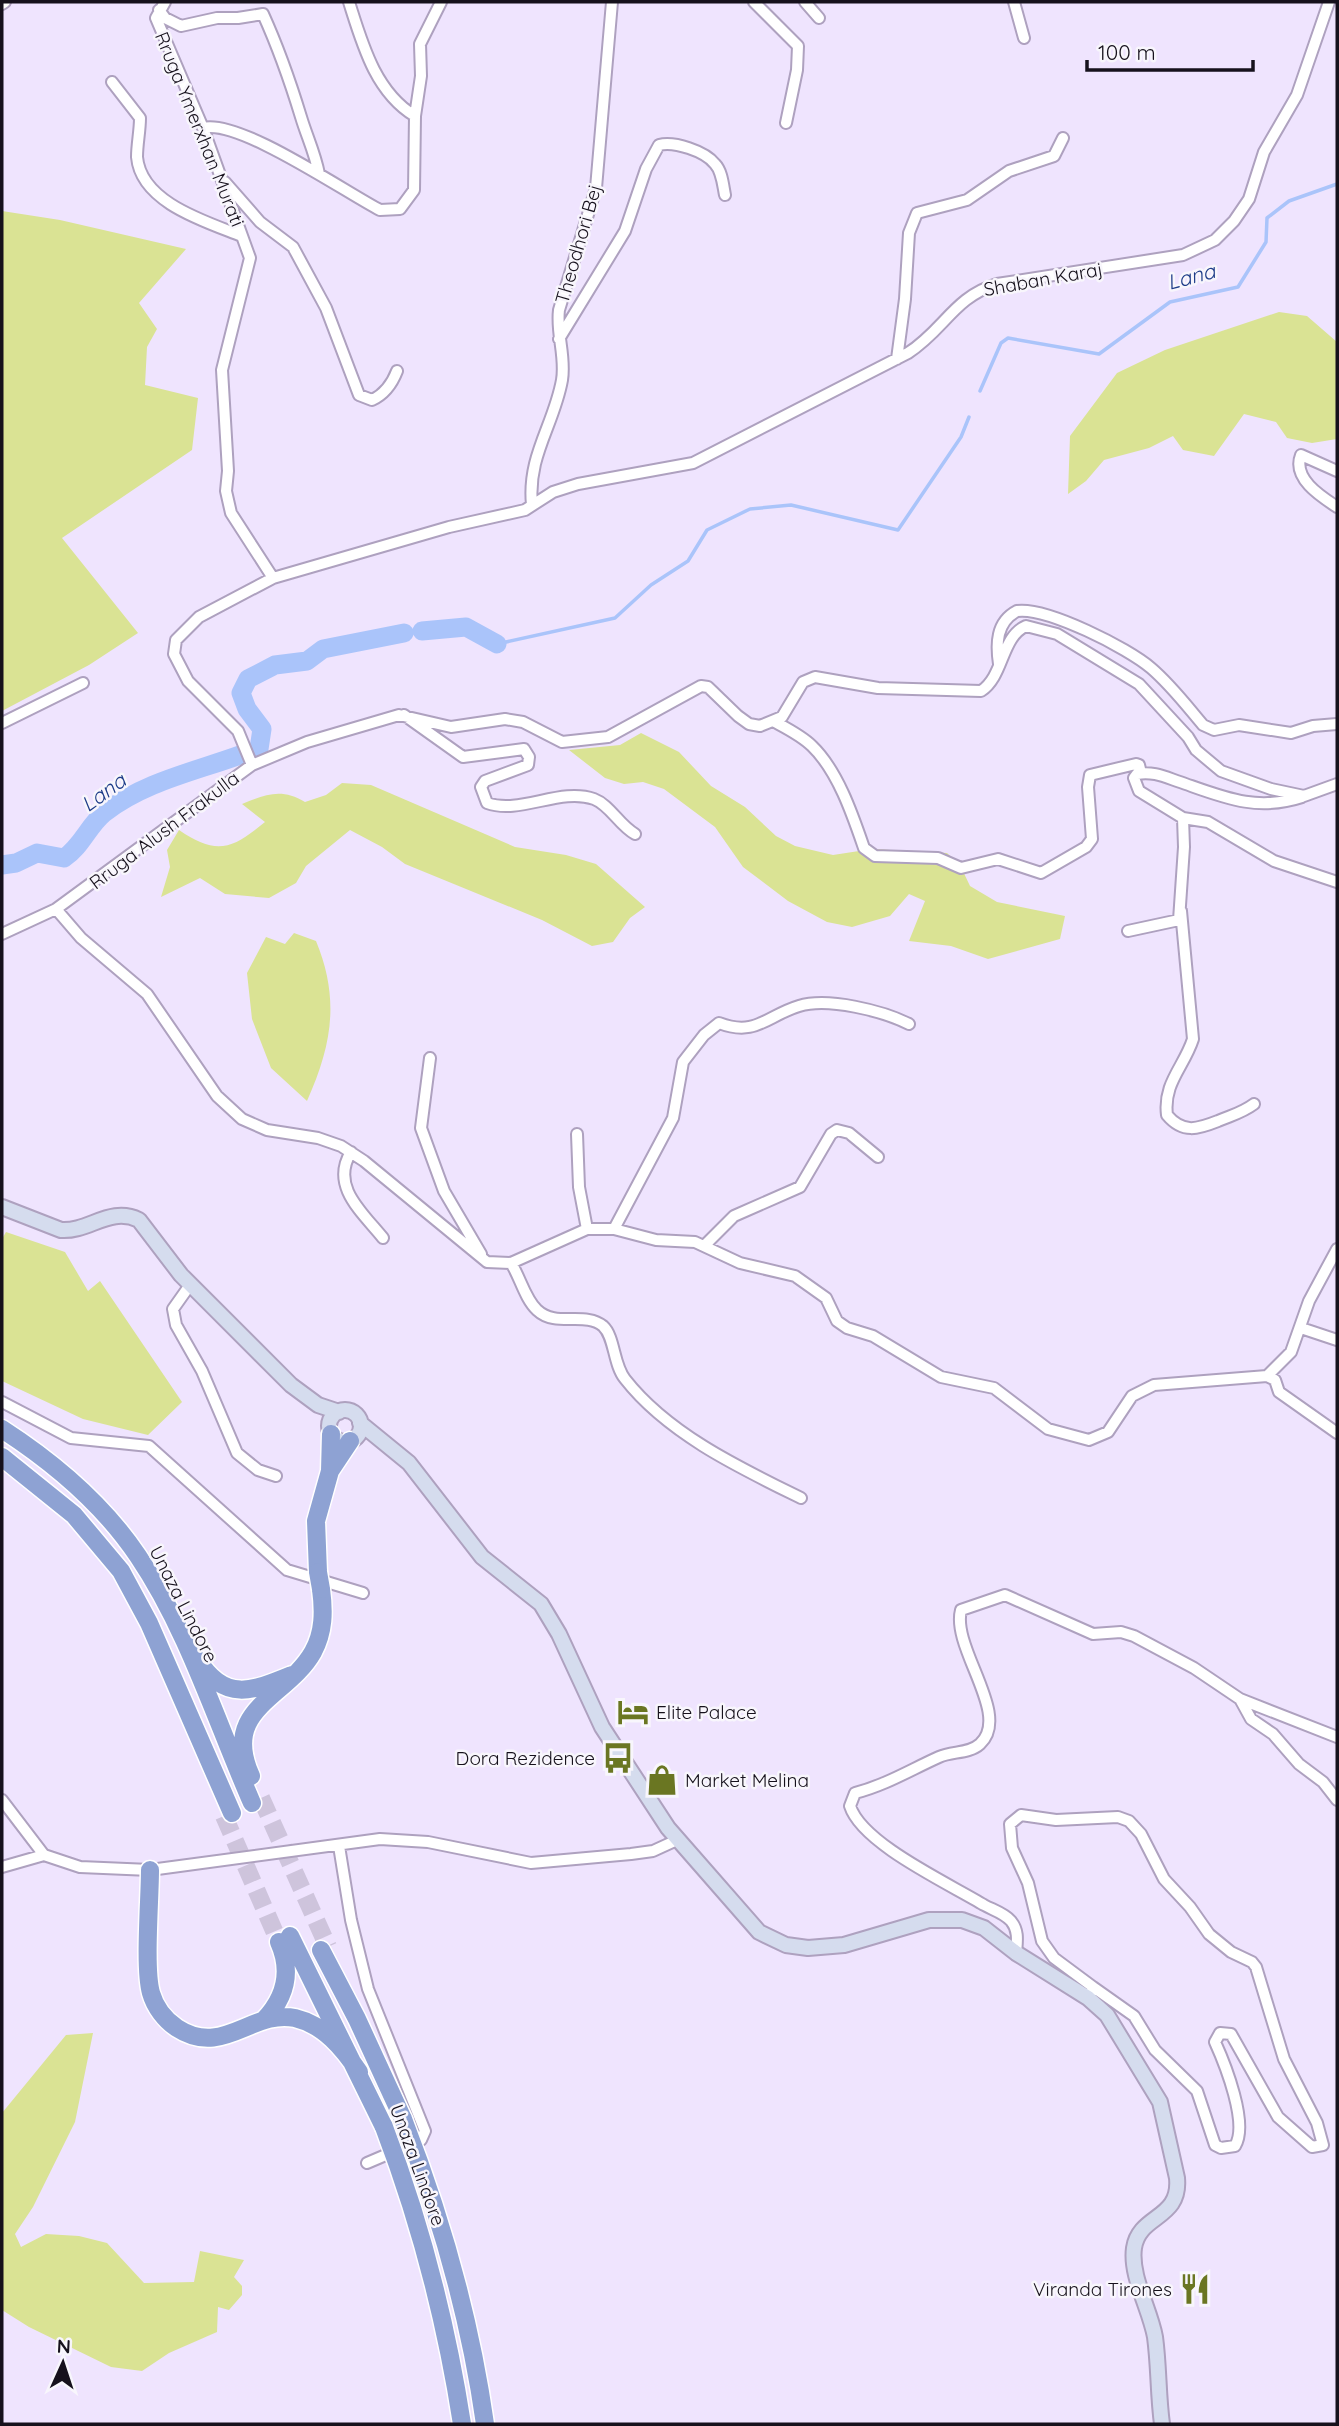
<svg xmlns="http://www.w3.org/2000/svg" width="1339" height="2426" viewBox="0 0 1339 2426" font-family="Quicksand,sans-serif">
<rect width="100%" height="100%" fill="#efe4fe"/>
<path fill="#dae394" d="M2 211 60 220 186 249 139 303 157 329 147 347 145 385 198 398 192 450 62 538 138 633 89 665 2 711Z
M1279 312 1307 316 1337 342V439L1312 443 1287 438 1276 422 1244 414 1214 456 1183 450 1173 436 1149 448 1104 460 1086 481 1068 494 1070 436 1117 373 1165 350Z
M641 733 679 752 711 786 745 807 776 836 795 846 833 855 872 849 947 853 960 865 970 886 997 902 1065 916 1060 939 988 959 951 946 909 941 925 901 909 894 890 916 852 927 827 922 788 901 743 867 715 827 664 789 643 782 624 784 605 778 569 750 620 745Z
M342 783 371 785 515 847 566 855 596 864 645 907 630 918 613 942 592 946 542 920 405 864 382 847 350 830 306 866 296 883 269 898 225 894 200 878 161 897 170 867 167 850 179 830C217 856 232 849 265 822L242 804C266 794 282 788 305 802L326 795Z
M294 933 316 941C340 999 332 1045 307 1101L271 1068 252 1019 247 973 266 937 285 944Z
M6 1232 65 1252 88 1291 100 1281 182 1402 148 1435 83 1419 2 1381V1239Z
M93 2033 75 2122 33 2207 15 2234 21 2247 46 2234 79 2236 107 2243 144 2283 194 2282 200 2251 244 2260 234 2277 242 2286V2295L229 2310 218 2307 217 2332 169 2353 142 2371 111 2367 29 2327 2 2310V2113L66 2035Z"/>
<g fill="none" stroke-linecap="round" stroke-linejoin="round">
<path stroke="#aac4fa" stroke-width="3.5" d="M980 391 1001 343 1008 338 1099 354 1170 302 1238 287 1266 242 1267 218 1289 201 1337 184
M497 644 615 618 651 585 688 561 707 530 750 509 791 505 898 530 961 437 969 417"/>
<path stroke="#aac4fa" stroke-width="19" d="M422 631 466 627 497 644
M259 749 262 729 247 709 241 693 248 679 275 665 307 661 323 649 404 633
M2 865 16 863 37 853 64 858C81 847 89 825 104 813 144 782 193 772 240 755"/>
<path stroke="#cec4dc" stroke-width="18" stroke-dasharray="18 9" stroke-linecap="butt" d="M261 1798 328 1947
M224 1816 279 1942"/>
<defs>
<path id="minor" d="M165 2 156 18 203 128 250 258 222 370 228 471 226 491 231 513 273 578
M349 2C362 43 375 92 415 116
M754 2 798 46 797 70 786 123
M805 2 819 18
M1014 2 1024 38
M2 4 5 2
M159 10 165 18 181 26 217 18H238L263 14C278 47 290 81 301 117 307 137 315 153 319 174
M112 82 140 118C140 131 137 144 137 157 141 203 207 222 242 236
M203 128C238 118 345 192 380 210L400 209 414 190 415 116 421 76 420 44 441 2
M225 182 260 222 293 247 326 308 359 395 372 400C385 394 392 384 397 371
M559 339 625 231 646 169 659 145C674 141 705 151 715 164 722 171 723 185 725 195
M897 359 905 299 909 233 917 213 967 200 1009 171 1054 156 1063 138
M1337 471 1301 455C1292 478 1320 496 1337 507
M532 505C527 456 554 425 562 380 566 356 556 334 559 310L596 188 612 2
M999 664C996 644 996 622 1017 611 1047 607 1128 648 1151 668 1171 685 1186 705 1203 725L1214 730 1239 725 1291 733 1313 726 1337 724
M404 715 463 757 524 749 529 757 528 765 485 781 481 787 487 803C520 815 560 787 594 799 610 805 619 825 635 834
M775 722C788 729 802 736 812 746 838 771 853 816 864 848L875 856 938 858 961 868 998 859 1041 873 1086 847 1092 839 1088 787 1090 775 1136 764 1139 765 1141 773
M2 723 83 683
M252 765 238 731 188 681 174 654 176 640 199 617 273 578 449 527 525 510 553 492 578 484 693 463 908 353C944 330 954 297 997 284L1183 255 1215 240 1234 221 1249 199 1264 152 1297 95 1329 2
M1302 797C1256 812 1223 797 1180 782 1165 777 1153 771 1137 774L1134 778 1139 791 1183 818 1208 822 1274 861 1337 882
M56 909 81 938 147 994 217 1096 242 1119 267 1130 318 1138 341 1146 364 1161 487 1262 511 1263 587 1229H614L656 1240 695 1242 740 1263 795 1276 826 1298 837 1321 847 1328 873 1336 941 1377 994 1388 1048 1429 1089 1440 1108 1432 1132 1396 1154 1385 1267 1376 1275 1380 1279 1392 1337 1433
M1181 911 1193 1039C1184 1067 1163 1083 1167 1115 1183 1134 1198 1129 1218 1121 1232 1115 1242 1113 1254 1104
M1128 931 1179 920 1184 847 1183 818
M2 934 56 909 252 765 307 742 399 715 451 727 505 719 523 722 562 742 608 737 701 686 708 687 738 716 749 724 760 726 782 717 803 682 815 677 878 688 981 691C1004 676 1001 637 1026 626L1057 634 1139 684 1188 737 1196 750 1221 771 1271 789 1304 796 1337 784
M430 1058 421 1128 444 1191 481 1254
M577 1134 579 1187 587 1229
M351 1152C330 1186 362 1212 383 1238
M614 1229 673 1118 683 1062 704 1035 719 1023C756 1037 766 1016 799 1006 828 997 883 1011 909 1024
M704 1246 734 1216 800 1187 831 1134 837 1130 849 1133 878 1157
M511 1263C520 1277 525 1299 537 1310 556 1328 585 1311 603 1326 615 1337 613 1364 625 1379 668 1434 740 1468 801 1498
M190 1285 173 1309 176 1325 202 1371 237 1453 258 1470 276 1476
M1301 1328 1337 1340
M1267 1376 1291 1352 1309 1301 1337 1249
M2 1402 71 1438 149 1446 287 1570 363 1593
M1240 1699 1251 1719 1273 1734 1299 1764 1323 1782 1337 1800
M2 1800 44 1855 80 1867 150 1870 380 1839 428 1842 531 1863 631 1854 653 1851 677 1840
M339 1846 351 1920 368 1989 425 2131 421 2140 367 2163
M2 1867 44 1855
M1016 1953C1017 1941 1019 1931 1011 1921 1004 1913 993 1910 984 1905 950 1884 862 1844 850 1806L855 1793C886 1785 910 1770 939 1757 952 1751 969 1754 980 1744 1012 1715 951 1648 961 1610L1005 1595 1093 1634 1121 1632 1134 1636 1194 1668 1240 1699 1337 1737
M1088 1998 1093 1987 1054 1958 1042 1941 1028 1883 1012 1848 1010 1824 1021 1815 1056 1820 1118 1817 1129 1821 1141 1834 1164 1879 1190 1907 1209 1934 1231 1952 1252 1962 1256 1967 1284 2059 1317 2123 1323 2145 1312 2147 1278 2117 1231 2034 1220 2033 1215 2042C1225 2064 1249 2124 1235 2146L1221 2148 1215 2145 1197 2091 1155 2050 1134 2016 1093 1987"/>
<path id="secondary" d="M2 1207 61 1230C89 1232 110 1206 139 1220L181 1275 291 1385 318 1405 339 1412
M329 1426a16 16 0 1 1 32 0a16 16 0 1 1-32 0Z
M360 1423 409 1463 482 1557 541 1604 559 1634 602 1727 668 1828 759 1932 786 1945 808 1948 844 1945 929 1920H962L984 1928 1016 1953 1088 1998 1107 2015 1160 2102 1177 2178C1181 2220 1139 2214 1134 2248 1130 2276 1150 2309 1155 2337 1159 2366 1158 2395 1162 2424"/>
<path id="trunk" d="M2 1429C53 1462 103 1504 138 1556 188 1630 216 1721 252 1803
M331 1434 330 1471 350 1441
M2 1457 74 1515 121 1571 149 1623 232 1813
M318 1572 316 1521 330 1471
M198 1660C225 1703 253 1691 292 1675
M251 1776C220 1708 287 1698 313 1652 324 1632 324 1611 321 1589
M150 1870C150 1899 144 1968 151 1993 155 2007 165 2020 177 2028 223 2058 252 2009 295 2018 324 2025 343 2048 359 2072
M290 1936 384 2127
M321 1950 357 2019 403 2119
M264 2020C286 1997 292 1971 279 1942"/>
</defs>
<use href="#minor" stroke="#aea1bf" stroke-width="14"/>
<use href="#secondary" stroke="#aea1bf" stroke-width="18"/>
<use href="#trunk" stroke="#fff" stroke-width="21"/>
<use href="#minor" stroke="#fff" stroke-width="10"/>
<use href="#secondary" stroke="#d5dcee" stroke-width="14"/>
<use href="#trunk" stroke="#8ea2d3" stroke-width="18"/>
<defs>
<path id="trunk-bridge" d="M318 1572 321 1589
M403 2119C442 2219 470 2318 485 2424
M384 2127C421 2224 446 2321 462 2424"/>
</defs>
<use href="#trunk-bridge" stroke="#fff" stroke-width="21" stroke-linecap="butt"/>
<use href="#trunk-bridge" stroke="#8ea2d3" stroke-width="18"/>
</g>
<defs>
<symbol id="hotel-bare" viewBox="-9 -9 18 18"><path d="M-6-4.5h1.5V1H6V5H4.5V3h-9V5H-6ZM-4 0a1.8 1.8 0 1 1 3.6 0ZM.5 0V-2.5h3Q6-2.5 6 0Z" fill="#6a7622" stroke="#f8f6fc" stroke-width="2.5" paint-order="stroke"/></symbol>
<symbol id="bus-bare" viewBox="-9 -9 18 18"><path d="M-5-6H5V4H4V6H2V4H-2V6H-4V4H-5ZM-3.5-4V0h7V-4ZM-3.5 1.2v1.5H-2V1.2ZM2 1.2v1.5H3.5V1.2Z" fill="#6a7622" stroke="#f8f6fc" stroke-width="2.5" paint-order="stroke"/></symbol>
<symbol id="shop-bare" viewBox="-9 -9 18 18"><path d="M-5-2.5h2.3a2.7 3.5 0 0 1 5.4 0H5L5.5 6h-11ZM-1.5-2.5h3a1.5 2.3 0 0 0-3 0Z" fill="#6a7622" stroke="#f8f6fc" stroke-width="2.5" paint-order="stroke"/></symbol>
<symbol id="restaurant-bare" viewBox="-9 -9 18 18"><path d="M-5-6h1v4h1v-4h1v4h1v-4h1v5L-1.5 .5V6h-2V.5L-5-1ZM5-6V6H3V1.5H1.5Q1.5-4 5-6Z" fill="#6a7622" stroke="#f8f6fc" stroke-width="2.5" paint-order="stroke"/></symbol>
</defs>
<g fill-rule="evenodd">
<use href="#hotel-bare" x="611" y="1690" width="44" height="44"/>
<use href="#bus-bare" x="596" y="1736" width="44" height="44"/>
<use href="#shop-bare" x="640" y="1758" width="44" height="44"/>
<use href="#restaurant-bare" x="1173" y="2267" width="44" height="44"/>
</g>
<g text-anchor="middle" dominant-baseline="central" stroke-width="5" stroke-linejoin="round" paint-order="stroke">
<g font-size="19" fill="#16111c" stroke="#f8f6fc">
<text transform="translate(200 129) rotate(68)">Rruga Ymerxhan Murati</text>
<text transform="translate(578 244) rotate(-74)">Theodhori Bej</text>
<text transform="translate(1043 279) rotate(-10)">Shaban Karaj</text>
<text transform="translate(164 830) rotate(-37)">Rruga Alush Frakulla</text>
<text transform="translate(184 1604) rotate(63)">Unaza Lindore</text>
<text transform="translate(418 2165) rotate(70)">Unaza Lindore</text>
</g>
<g font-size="19" fill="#16111c" stroke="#f8f6fc" text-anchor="start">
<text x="656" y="1712">Elite Palace</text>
<text x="595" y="1758" text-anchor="end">Dora Rezidence</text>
<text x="685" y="1780">Market Melina</text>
<text x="1172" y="2289" text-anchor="end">Viranda Tirones</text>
</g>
<g font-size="21" font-style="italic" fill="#1d3c88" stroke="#f8f6fc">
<text transform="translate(1191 276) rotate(-15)">Lana</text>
<text transform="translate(103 792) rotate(-36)">Lana</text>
</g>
</g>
<rect width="1339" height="2426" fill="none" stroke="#16111c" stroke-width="7"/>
<g transform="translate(63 2363) rotate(3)" stroke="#f8f6fc" stroke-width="5" paint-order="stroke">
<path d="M0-5L12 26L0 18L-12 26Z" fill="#16111c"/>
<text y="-10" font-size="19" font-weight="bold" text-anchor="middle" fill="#16111c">N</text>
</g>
<path d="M1087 60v10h166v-10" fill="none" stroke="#16111c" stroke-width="3.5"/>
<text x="1098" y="60" font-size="21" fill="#16111c" stroke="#f8f6fc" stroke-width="5" paint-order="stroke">100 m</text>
</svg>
